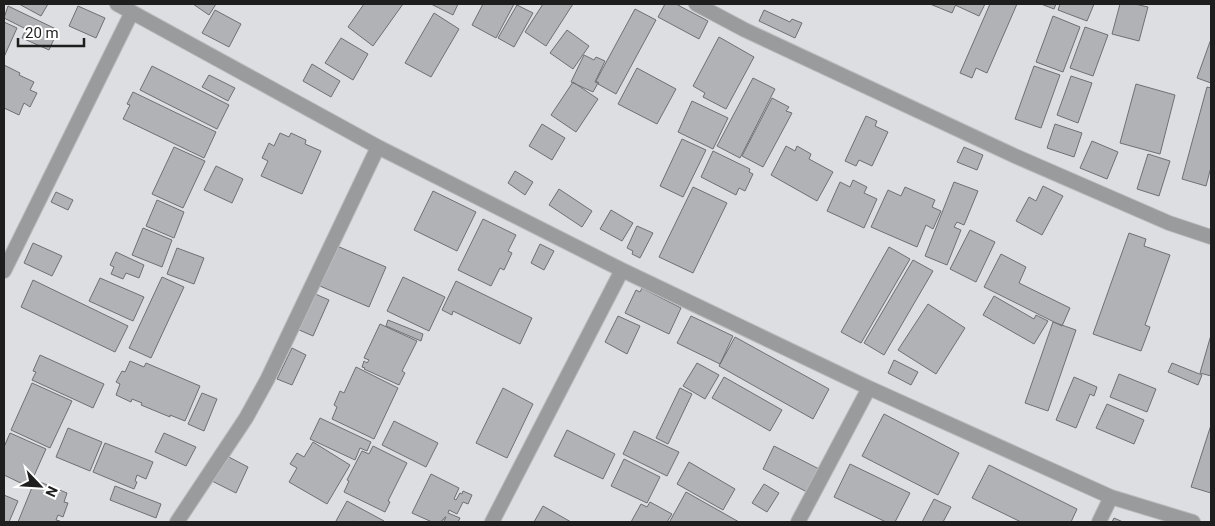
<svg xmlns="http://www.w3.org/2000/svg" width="1215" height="526" viewBox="0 0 1215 526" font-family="Roboto,sans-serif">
<rect width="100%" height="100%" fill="#dddee1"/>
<path fill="#b1b2b5" stroke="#6f7073" d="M19 4H48L41 16Z
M193 4H216L209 15Z
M364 4H403L373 46 348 27Z
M431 4H458L453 15Z
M483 4H514L496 38 472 25Z
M543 4H573L546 46 525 32Z
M665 4H676L708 21 699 39 658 17Z
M930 4H956L952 13Z
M956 4H985L979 16 955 5Z
M990 4H1017L987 73 976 68 972 78 960 73Z
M1041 4H1056L1054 9Z
M1060 4H1094L1087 21 1058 10Z
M1120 4H1135L1148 7 1139 41 1112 34Z
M517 5 533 13 514 47 498 38Z
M8 6 58 30 49 50 22 38 26 29 4 18Z
M78 6 105 18 96 38 69 26Z
M635 9 656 20 616 94 598 84 599 83 596 81Z
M215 10 241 24 229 47 202 33Z
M764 10 790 22 792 19 802 23 795 38 759 21Z
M434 13 459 29 431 77 405 63Z
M1053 16 1080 27 1063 72 1036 62Z
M4 22 17 28 4 57Z
M1085 27 1108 35 1093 76 1070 68Z
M567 30 589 46 573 69 550 53Z
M719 37 754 57 726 109 703 97 705 93 693 86Z
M341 38 368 54 353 80 325 63Z
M1211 39V83L1197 78Z
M584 55 594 60 596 57 605 61 595 82 598 83 593 92 571 82Z
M312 64 340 81 331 97 303 81Z
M4 65 20 73 19 75 34 82 30 90 37 93 30 107 24 103 19 115 4 108Z
M152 66 229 105 217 129 140 90Z
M1034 66 1060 75 1041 128 1015 119Z
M637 68 676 89 657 124 618 104Z
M209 75 235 88 228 101 202 87Z
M1071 76 1092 83 1078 123 1057 115Z
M753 78 775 89 740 158 717 146Z
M573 82 598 99 576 132 551 115Z
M1136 84 1175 95 1160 154 1120 143Z
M1207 87 1211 88V167L1206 186 1182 179Z
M133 92 216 132 204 158 123 119 130 105 127 104Z
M772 98 789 107 786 111 792 113 763 167 742 156Z
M692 101 728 118 713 149 678 132Z
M866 116 877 121 875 126 888 132 872 166 859 160 856 166 845 161Z
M542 124 565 138 552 160 529 146Z
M1055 124 1082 133 1074 157 1047 148Z
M280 133 289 137 291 133 306 140 305 144 321 151 302 194 261 176 268 161 262 158 269 143 274 146Z
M682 139 706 150 683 197 660 186Z
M1092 141 1118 152 1107 179 1080 168Z
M786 146 795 151 797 146 811 154 809 159 833 172 817 201 771 175Z
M174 147 205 161 183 208 152 194Z
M964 147 983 155 977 170 957 162Z
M713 151 750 169 749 172 753 174 745 191 739 188 736 195 701 177Z
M1148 154 1170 161 1159 196 1137 189Z
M216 166 243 179 232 203 204 190Z
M515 171 533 182 525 195 508 183Z
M853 180 867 187 864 193 877 199 864 228 827 211 840 182 850 187Z
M954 182 978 191 964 225 957 222 954 227 961 230 947 265 925 256Z
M1043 186 1063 196 1042 235 1016 221 1029 197 1036 201Z
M693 187 727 203 693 273 659 257Z
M905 187 935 200 932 207 941 211 933 229 926 225 917 247 871 227 888 190 901 196Z
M559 189 592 211 582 227 549 205Z
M433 191 476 212 457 251 414 230Z
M56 192 73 200 68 210 51 202Z
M157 200 184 212 174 238 146 226Z
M611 210 633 223 622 241 600 229Z
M483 219 516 235 508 251 512 253 504 270 500 268 491 286 458 270Z
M637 226 653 233 640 258 632 254 633 251 627 248Z
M143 228 172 240 162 267 132 255Z
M970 230 995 242 976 282 950 269Z
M1129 233 1146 239 1144 246 1170 255 1145 325 1150 327 1141 351 1093 334Z
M33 243 62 256 52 276 24 263Z
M540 244 554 251 544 270 531 263Z
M337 246 386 267 369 307 320 286Z
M889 247 910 259 861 343 841 332Z
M177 248 204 258 194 284 167 274Z
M116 252 144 265 139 278 126 273 123 279 111 274 114 267 110 265Z
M1001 254 1026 267 1019 283 1070 308 1062 326 984 287Z
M913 260 933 271 884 355 864 343Z
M162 277 184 287 151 358 129 348Z
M403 277 445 297 429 331 387 311Z
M100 278 144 297 133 321 89 301Z
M33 280 128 326 115 352 21 307Z
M456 281 532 318 520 344 453 311 452 315 442 310Z
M642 288 681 308 669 334 625 313 636 290 640 292Z
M313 293 329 300 313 336 297 329Z
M994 296 1034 319 1036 315 1048 321 1034 344 983 315Z
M928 304 965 328 936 374 898 350Z
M618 316 640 326 627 354 605 342Z
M691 316 733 336 720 364 677 343Z
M388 320 423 334 421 341 386 326Z
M1053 322 1076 330 1048 411 1025 403Z
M380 324 417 341 402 371 405 373 399 385 364 369 365 368 362 367 364 361 367 363 369 360 364 358Z
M1211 335V376L1200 373Z
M735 337 829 389 813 419 719 366Z
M292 348 306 355 292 385 277 379Z
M40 355 104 384 93 408 32 380 36 372 33 371Z
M894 360 918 372 911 385 888 373Z
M130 361 144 367 146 363 200 386 185 421 170 415V417L141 405 142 403 132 399 131 402 116 395 120 384 116 382 122 371 125 372Z
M697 363 719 375 705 399 683 386Z
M1172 363 1202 375 1198 385 1168 372Z
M356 367 398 388 374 439 332 419 337 407 334 405 340 391 344 393Z
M1119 374 1156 389 1147 412 1110 397Z
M724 377 782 410 770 431 712 398Z
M1074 377 1097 387 1094 396 1090 394 1076 428 1056 420Z
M32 383 72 401 50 448 11 430Z
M503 388 533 404 507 458 476 443Z
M680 388 692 394 668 444 656 438Z
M202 393 217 399 204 431 188 424Z
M1107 404 1144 420 1134 444 1096 428Z
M884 414 959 453 938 495 862 456Z
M320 418 371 442 367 451 360 448 355 460 310 439Z
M394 421 438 443 426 467 382 445Z
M1211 425V493L1191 487Z
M68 428 102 442 90 471 56 457Z
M567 430 615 454 603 479 554 456Z
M634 431 679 452 667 476 623 454Z
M10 433 46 449 29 487 4 475V447Z
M164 433 196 447 186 466 155 452Z
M313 442 350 465 327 504 289 482 297 468 290 464 297 453 304 457Z
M105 443 153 462 146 479 137 475 135 481 137 482 134 489 93 472Z
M373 446 407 463 388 501 390 502 385 512 344 492 349 481 347 480 362 451 369 454Z
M774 446 819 469 807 492 763 469Z
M225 455 248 467 236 493 212 481Z
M624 459 660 477 647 503 611 486Z
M689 462 735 489 723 510 677 484Z
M850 464 910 493 895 522H886L834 497Z
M989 465 1077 509 1071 522H1021L972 498Z
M431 474 459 488 454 499 456 500 460 493 462 494 463 491 472 495 468 504 463 502 457 514 449 510 448 513 460 518 458 522H447L444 521 446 517H445L443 520H442L441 522H432L412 513Z
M35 480 67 493 64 502 68 503 63 517 58 515 56 520 60 521V522H18Z
M764 484 779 493 767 512 752 503Z
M115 486 161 504 156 518 110 500Z
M686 492 739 522H672L670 521Z
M4 495 18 501 9 522H4Z
M934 499 951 507 943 522H922Z
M347 501 384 521 383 522H355L353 521 352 522H338L336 521Z
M650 502 672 514 667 522H631L641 504 647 507Z
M543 506 571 522H534Z
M1114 518 1123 522H1112Z"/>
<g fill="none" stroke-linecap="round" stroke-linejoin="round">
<defs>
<path id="minor" d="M117 4 378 147 622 270 869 388 1111 497 1193 522
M696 4 745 30 1015 156 1169 223 1211 237
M4 271 132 12
M177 522 246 418 267 380 378 147
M492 522 622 270
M798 522 869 388
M1099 522 1111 497"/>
</defs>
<use href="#minor" stroke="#bbbbbe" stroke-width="16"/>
<use href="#minor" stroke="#9a9b9c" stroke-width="14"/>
</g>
<rect width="1215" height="526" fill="none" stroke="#1e1e1f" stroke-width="10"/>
<g transform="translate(40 486) rotate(115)" stroke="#ffffff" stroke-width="4" paint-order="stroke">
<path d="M0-4L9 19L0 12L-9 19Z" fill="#1e1e1f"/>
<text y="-8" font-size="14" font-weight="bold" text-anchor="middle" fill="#1e1e1f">N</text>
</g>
<path d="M18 38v8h66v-8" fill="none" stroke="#1e1e1f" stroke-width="2.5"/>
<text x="25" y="38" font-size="15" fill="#1e1e1f" stroke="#ffffff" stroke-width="4" paint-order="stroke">20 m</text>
</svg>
